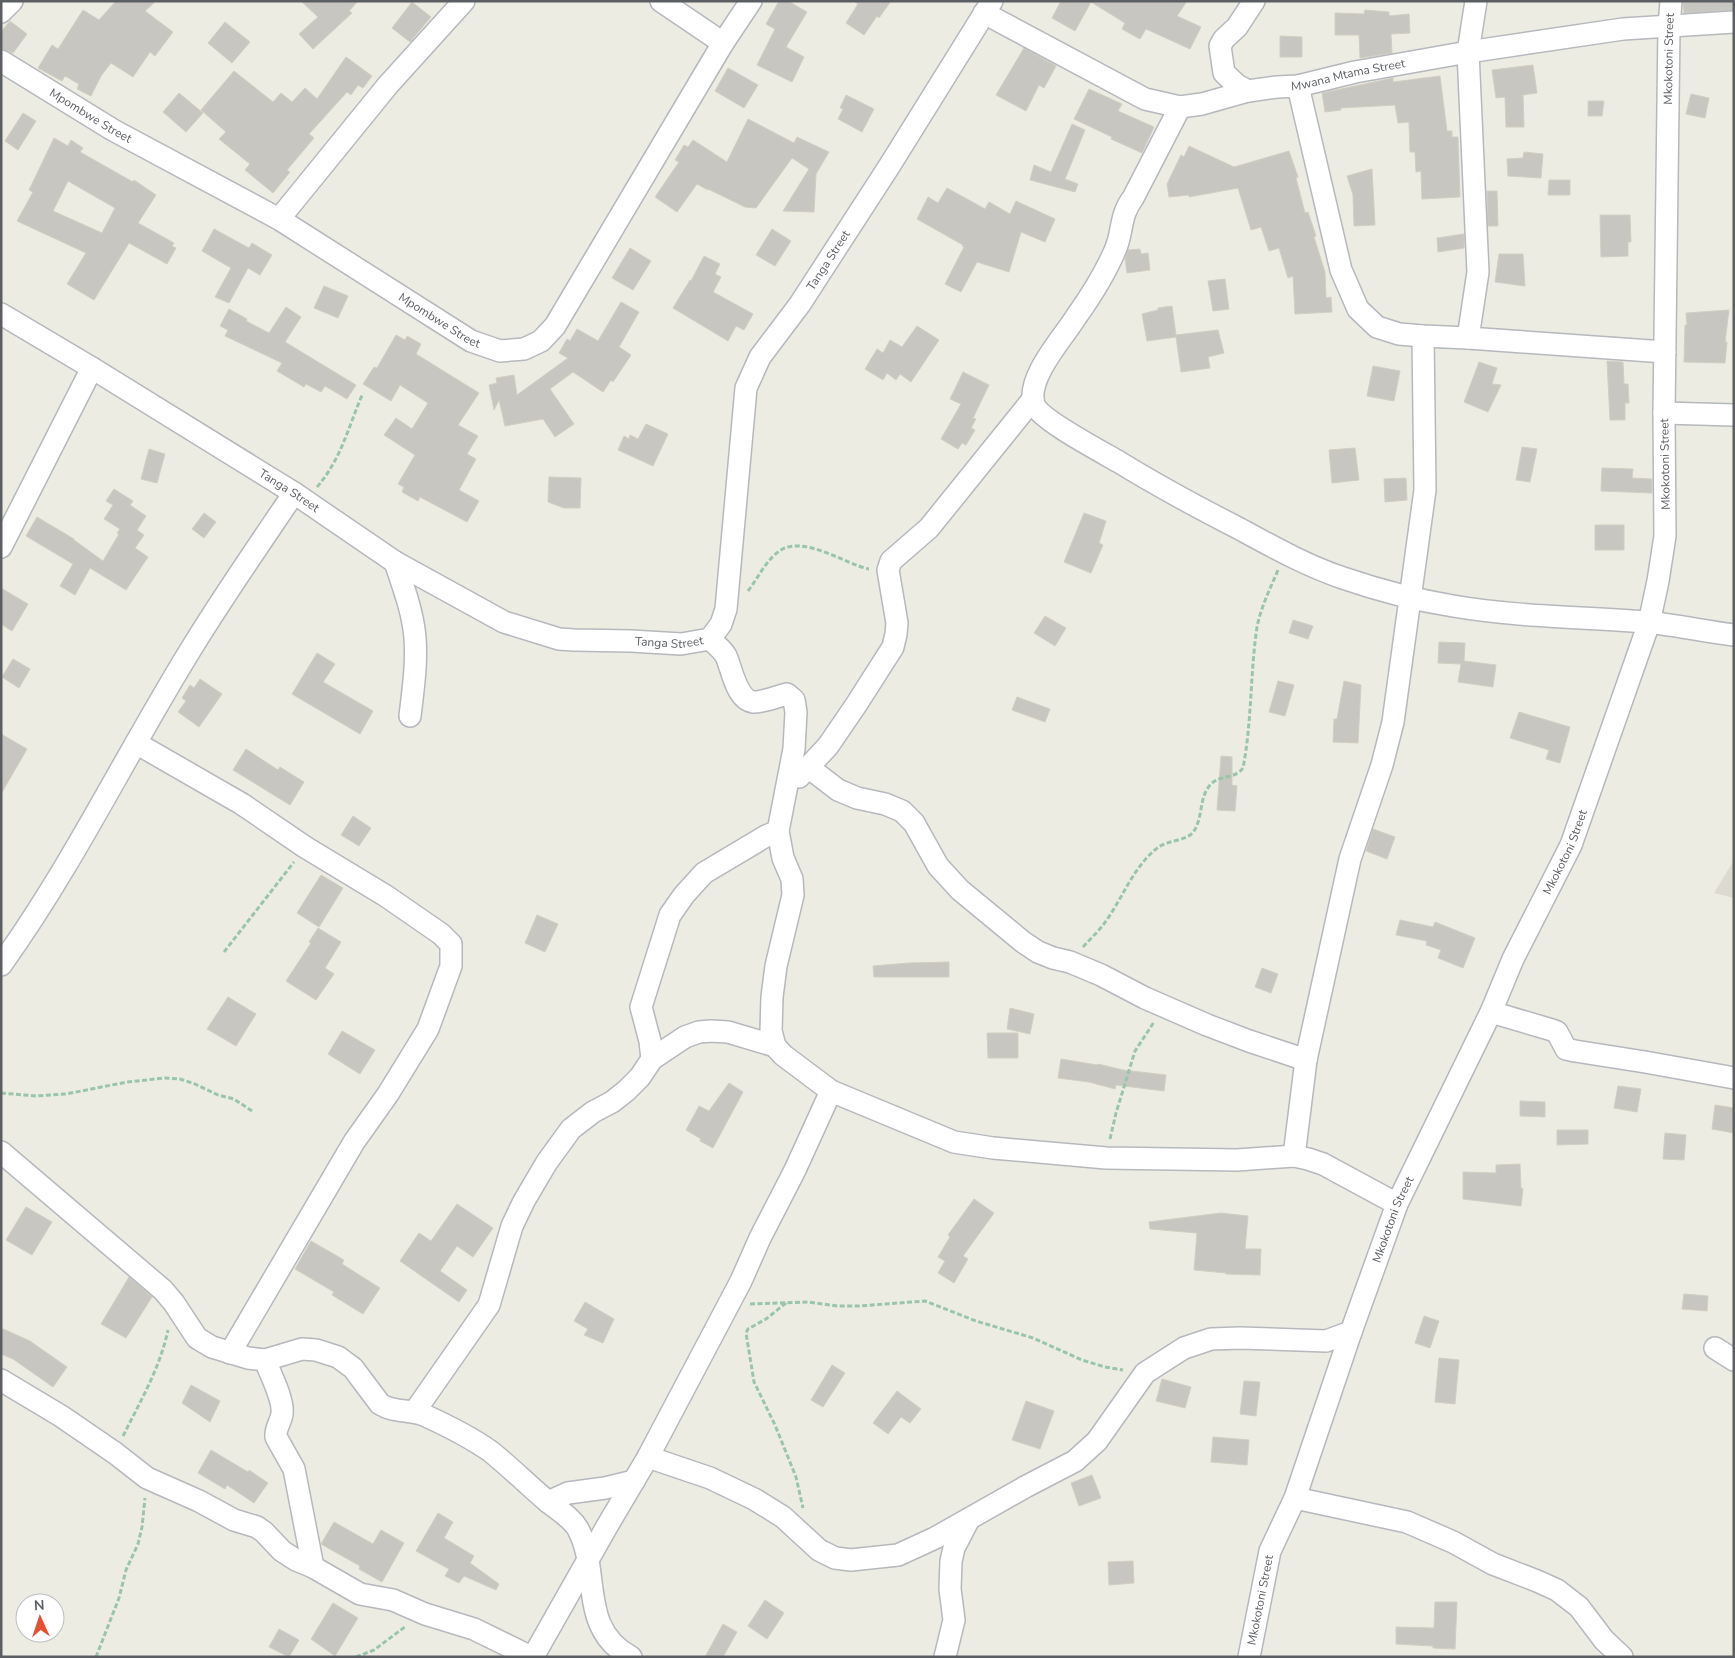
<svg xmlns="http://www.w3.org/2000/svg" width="1735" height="1658" viewBox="0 0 1735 1658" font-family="'Nunito Sans',sans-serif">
<rect width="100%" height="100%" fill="#edece3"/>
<path fill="#dddbd1" d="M1734 860V898L1714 893Z"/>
<path fill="#c8c6c0" stroke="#d2cec1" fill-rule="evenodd" d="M116 1H156L145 11 173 32 155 56 150 52 133 77 111 63 101 76 91 96 77 89 79 84 65 76 62 81 38 68 52 45 58 49 83 10 99 20Z
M301 1H358L349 11 352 13 313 49 299 34 318 17Z
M779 1H788L807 12 786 47 804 57 792 82 757 65 775 29 766 24Z
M854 1H891L879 18 877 16 864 35 846 23 858 4Z
M1061 1H1187L1177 16 1201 27 1190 49 1146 29 1140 39 1122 29 1125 23 1091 2 1075 31 1052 18Z
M1683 1H1734V10L1684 13Z
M412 2 431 17 410 42 392 28Z
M1365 10 1389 12V16L1409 14 1410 33 1391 34 1392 53 1360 58 1359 35H1335V13L1364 14Z
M10 21 27 34 13 53 1 48V32Z
M225 22 250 42 232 63 208 43Z
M1280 36 1302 37V57H1280Z
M1024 48 1056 66 1044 88 1039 85 1026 111 996 95Z
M346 57 372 76 363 88 358 85 351 95 347 92 309 134 314 138 287 170 290 172 273 193 245 170 250 164 219 139 226 132 201 110 234 71 273 102 281 93 292 102 305 88 317 99Z
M1533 65 1537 93 1523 95 1524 127H1506L1505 97 1496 98 1492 70Z
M728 68 758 85 744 108 715 91Z
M1440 76 1447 131H1452V137H1458L1460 197 1422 199 1421 171 1416 172 1415 152H1410L1409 122 1398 123 1395 105 1341 108V110L1325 112 1322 93 1393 78V82Z
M1089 89 1122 104 1118 111 1154 127 1142 153 1111 139 1112 137 1074 119Z
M179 93 203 113 186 132 163 112Z
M1691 94 1709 98 1705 118 1686 114Z
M846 95 874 109 862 132 838 119 843 109 840 108Z
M1588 101H1604L1602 116H1588Z
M23 113 36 121 18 150 5 141Z
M748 119 794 143 797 137 829 152 816 174 814 212 783 211 809 169 792 158 756 208 745 207 708 189V190L697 184 677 212 655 197 679 162 675 160 684 145 688 147 693 140 727 162Z
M1072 124 1085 130 1065 179 1078 184 1075 192 1030 180 1034 165 1051 172Z
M54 138 68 146 71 140 83 148 80 152 133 182 134 180 156 195 138 223 174 243 172 246 176 248 167 264 129 243 94 300 67 284 86 253 17 221 33 192 29 190ZM68 181 115 208 102 233 53 211Z
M1189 146 1234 167 1289 151 1298 177 1296 178 1305 213 1308 212 1316 236 1314 237 1325 272 1326 298 1331 297 1332 312 1295 314 1293 276 1288 278 1279 248 1269 251 1261 227 1251 230 1238 188 1189 197V195L1169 197 1167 184 1181 155 1184 157Z
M1524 152 1543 154 1541 178 1508 176 1507 159 1523 158Z
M1372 169 1375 225 1354 226 1353 195 1347 176Z
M1549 180H1570V195H1548Z
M947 188 985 209 989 202 1010 214 1016 201 1055 219 1045 242 1021 232 1009 272 977 262 961 292 945 284 964 247 962 246 963 245 917 219 928 197 938 203Z
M1487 191H1497L1498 226H1488Z
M1600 215H1630L1631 242H1628V256L1601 257Z
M214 229 249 248 252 243 272 255 260 275 248 268 229 303 215 297 231 268 202 251Z
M772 229 791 241 775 266 756 255Z
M1464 234V248L1438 252 1437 238Z
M630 248 651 261 633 290 612 278Z
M1140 249 1141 254 1148 253 1150 270 1127 273 1125 259 1128 250Z
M1499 254H1523L1525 286 1495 282Z
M704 256 720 264 715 274 721 277 713 292 753 314 744 330 736 326 728 341 673 308 690 280 691 281Z
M1225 279 1229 309 1213 311 1208 281Z
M324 286 348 296 338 318 314 308Z
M621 302 639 312 619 347 631 355 613 382 611 380 603 392 573 372 550 389 574 424 555 437 543 419 505 426 499 400 494 410 489 385 497 383 496 378 514 375 517 395 568 358 559 353 567 339 570 341 577 329 598 341Z
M1172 306 1176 335 1218 330 1224 353 1208 357 1210 368 1181 372 1176 337 1147 341 1142 314 1158 310V308Z
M286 307 301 317 285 342 356 385 347 399 325 386 321 392 306 384 304 387 277 371 282 363 225 336 228 330 220 326 229 309 247 319 246 321 269 333Z
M1729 310 1725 342H1727L1725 363 1684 362 1685 325H1687L1686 313Z
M917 326 939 340 911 382 900 374 896 380 887 373 883 380 865 369 877 349 883 353 890 340 902 347Z
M396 335 405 340 407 336 421 344 416 354 479 393 458 425 478 436 467 454 476 459 459 490 479 501 467 522 420 497 418 501 402 492 404 487 398 484 415 455 384 435 396 418 412 429 428 403 400 385 391 401 363 384 374 367 377 368Z
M1607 361 1623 362 1624 384H1628L1629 403H1625V420H1610Z
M1479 362 1497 368 1492 384 1501 385 1488 412 1464 402Z
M1373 366 1400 371 1394 401 1367 396Z
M963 372 989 385 973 418 976 419 971 428 975 430 966 445 962 443 958 449 941 439 961 404 950 399Z
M646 424 668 434 653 466 618 450 624 436 629 439 630 435 638 439Z
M1522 447 1537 449 1530 482 1516 480Z
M1355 448 1359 480 1332 483 1329 450Z
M149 449 165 454 157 483 141 479Z
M1602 468 1633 469 1632 478 1652 479V493L1601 491Z
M549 477 581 478 580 508H564L548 502Z
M1406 478 1407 500 1385 502 1384 479Z
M114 489 133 501 130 505 146 516 137 530 144 535 135 548 148 557 126 590 90 568 75 595 60 586 73 564 26 536 37 517 74 539V540L103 561 119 534 117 533 120 529 104 519 113 505 106 501Z
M204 513 216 522 204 538 192 529Z
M1084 513 1106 521 1099 543 1103 545 1091 573 1064 562Z
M1595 525H1624V550H1595Z
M1 588 28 604 12 631 1 624Z
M1045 616 1066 628 1055 646 1034 633Z
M1293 620 1313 626 1308 639 1289 633Z
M1439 642 1465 643 1464 661 1496 665 1493 687 1458 682 1461 664 1438 663Z
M317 653 335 664 323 682 373 711 360 734 292 694Z
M13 659 30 669 19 688 2 677Z
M200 679 222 694 199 727 178 712 186 701 182 698 190 685 194 688Z
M1278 681 1294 685 1285 716 1269 712Z
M1344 681 1361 685 1358 743 1333 742 1334 719H1337Z
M1017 697 1050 709 1045 722 1012 710Z
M1519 712 1570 727 1560 763 1546 759 1549 750 1510 738Z
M1 734 27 749 1 794Z
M246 749 278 770 280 767 304 782 290 805 233 770Z
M1221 756 1232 757V785L1237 786 1235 811 1217 810Z
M353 816 371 828 359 846 341 835Z
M1373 829 1395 837 1387 859 1366 851Z
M321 875 343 888 319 927 297 913Z
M537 915 558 924 545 952 525 943Z
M1400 920 1433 927 1435 922 1475 938 1463 968 1438 958 1441 950 1426 945 1427 941 1396 935Z
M318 928 341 942 325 968 334 974 316 1000 286 981 311 943 309 942Z
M949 962V977H874L873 966 909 963Z
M1262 968 1278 974 1271 993 1255 987Z
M228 997 256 1014 236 1046 207 1029Z
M1010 1008 1034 1014 1030 1034 1007 1029Z
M342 1031 375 1050 360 1074 328 1054Z
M987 1033H1018V1058H988Z
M1061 1059 1097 1065 1098 1064 1123 1070 1166 1075 1164 1091 1116 1085 1115 1089 1089 1082 1058 1078Z
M729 1083 743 1092 713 1148 700 1141 701 1139 686 1130 699 1106 709 1111Z
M1618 1086 1641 1089 1637 1112 1614 1108Z
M1520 1101 1545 1102V1117L1520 1116Z
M1715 1105 1734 1108V1133L1712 1129Z
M1557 1130H1588V1144L1557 1145Z
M1665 1133 1686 1135 1684 1160 1663 1159Z
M1520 1164 1521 1188 1523 1189 1521 1206 1463 1199V1172L1496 1173V1165Z
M974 1199 994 1213 963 1256 968 1259 954 1283 938 1273 945 1261 938 1257 950 1237 948 1235Z
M457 1204 493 1228 473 1257 457 1246 440 1271 467 1290 459 1302 400 1261 419 1233 431 1241Z
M26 1207 52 1222 32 1255 6 1240Z
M1221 1213 1248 1216 1245 1249H1261L1260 1275 1226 1274V1273L1194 1270 1197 1233 1150 1229 1149 1222Z
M311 1241 344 1260 342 1264 380 1288 363 1314 332 1295 334 1292 295 1269Z
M129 1277 152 1297 126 1338 101 1324Z
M1684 1294 1708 1296 1707 1311 1682 1309Z
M585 1302 614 1319 603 1343 584 1335 588 1329 574 1321Z
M1424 1316 1439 1321 1430 1348 1415 1343Z
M1 1328 30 1341 67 1367 53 1387 13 1359 1 1354Z
M1439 1358 1459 1360 1455 1404 1435 1402Z
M832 1365 845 1373 823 1407 811 1400Z
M1162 1379 1191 1387 1185 1408 1156 1401Z
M1244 1381 1260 1382 1256 1416 1240 1414Z
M191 1385 220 1401 210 1422 182 1403Z
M897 1391 921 1409 910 1423 901 1417 888 1434 873 1423Z
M1026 1401 1054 1411 1040 1449 1012 1440Z
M1213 1437 1249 1440 1247 1465 1211 1462Z
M211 1450 248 1472 249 1470 268 1483 254 1503 227 1485 225 1489 198 1473Z
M1092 1475 1101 1498 1079 1506 1071 1483Z
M438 1513 453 1522 444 1538 474 1556 470 1563 499 1584 496 1590 464 1576 459 1583 445 1576 449 1569 416 1551Z
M334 1522 373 1544 381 1530 404 1543 382 1582 359 1569 360 1566 321 1544Z
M1133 1561 1134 1583 1109 1585 1108 1562Z
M765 1600 784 1613 767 1639 748 1626Z
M1435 1602H1457L1455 1649 1433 1648V1646L1396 1644V1627L1434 1628Z
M333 1603 358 1618 335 1656 311 1639Z
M723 1624 737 1632 723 1657H705Z
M279 1629 299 1640 289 1657 269 1647Z"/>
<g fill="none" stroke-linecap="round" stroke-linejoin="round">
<defs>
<g id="minor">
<path d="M661 1 723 43"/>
<path d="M1 12 12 1"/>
<path id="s1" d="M984 13 1145 99 1180 107 1202 104 1248 91 1277 87 1298 86 1355 72 1468 52 1623 29 1734 22"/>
<path id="s2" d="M1 61 113 130 279 219 471 341 500 351 524 349 541 341 555 326 723 43 751 1"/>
<path d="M1298 86 1341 270 1358 309 1377 327 1399 334 1423 336 1468 338 1665 352"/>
<path d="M1248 91 1237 85 1224 73 1220 46 1224 39 1237 27 1254 1"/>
<path d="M1180 107 1133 198C1120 215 1123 230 1116 248 1106 272 1091 296 1076 317 1063 338 1026 378 1034 404 1039 419 1102 452 1119 462 1158 486 1199 508 1240 529 1273 547 1307 566 1343 578 1378 590 1416 600 1453 606 1517 617 1582 617 1646 622 1675 625 1704 631 1734 635"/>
<path d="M279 219 388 85 464 1"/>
<path id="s3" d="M1 314 92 368 294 493 395 562 504 622 559 639 574 640 631 641 681 644 710 639 721 624 726 609 746 388 760 357 800 304 890 165 992 1"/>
<path d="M1468 338 1478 272 1468 52 1476 1"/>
<path d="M1664 413 1734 415"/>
<path d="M1 547 92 368"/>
<path d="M395 562C403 586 413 612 415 638 417 664 413 690 410 716"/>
<path d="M710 639C715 644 722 649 726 656 732 669 736 699 753 702 761 703 779 696 787 694L794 700 796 712 794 749 778 831 783 858 792 879 793 895 776 966 772 997 771 1031 775 1046 783 1055 831 1091 954 1142 993 1148 1106 1158 1237 1160 1294 1156 1308 1159 1323 1164 1397 1204"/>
<path d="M136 743 242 804 305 847 386 896 441 934 451 944V966L428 1029 388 1094 354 1142 230 1353"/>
<path d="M808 767 838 790 857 798 885 804 902 811 914 823 938 866 960 890 1023 942 1038 952 1053 958 1070 962 1101 975 1145 998 1207 1025 1249 1041 1306 1060"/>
<path d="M799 777 828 746 856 705 893 647 896 634 897 623 888 570 891 561 929 528 1033 399"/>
<path d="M1 965C75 862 129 748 196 641 227 591 261 542 294 493"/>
<path d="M1491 1012 1552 1030 1557 1032 1566 1049 1575 1051 1645 1062 1734 1078"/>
<path d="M652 1059 650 1041 641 1007 670 915 684 895 704 873 766 836 778 831"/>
<path d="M1 1152 163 1290 174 1303 197 1338 212 1347 248 1358 265 1360 302 1349 316 1350 338 1357 353 1368 380 1404C394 1413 410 1409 424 1415 446 1425 470 1437 490 1451 510 1467 528 1485 547 1501 558 1510 571 1517 578 1529 601 1572 578 1629 631 1657"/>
<path d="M1294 1156 1306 1060 1350 859 1382 765 1393 722 1425 490 1423 336"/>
<path d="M1715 1348 1734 1360"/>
<path d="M265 1360C270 1374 284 1399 282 1414 281 1422 275 1428 276 1437L294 1469 313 1567"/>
<path d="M1 1380 61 1416 115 1453 147 1478 199 1501 234 1520 257 1527 264 1532 282 1551 296 1560 313 1567 360 1594 393 1600 425 1614 474 1629 531 1657"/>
<path d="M415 1411 489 1305 512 1226 524 1201 547 1162 571 1129 593 1112 612 1102 626 1091 640 1077 652 1059 685 1037 699 1032 711 1031 728 1032 775 1046"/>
<path d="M648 1457 710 1478 754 1499 783 1517 819 1550 835 1558 851 1560 898 1555 935 1538 1025 1487 1075 1461 1097 1441 1145 1373 1184 1348 1211 1339 1240 1338 1326 1341 1351 1332"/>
<path d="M1295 1498 1407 1522 1453 1542 1493 1564 1537 1581 1557 1590 1579 1607 1604 1640 1622 1657"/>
<path d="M548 1502 568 1493 605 1488 634 1481"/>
<path d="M533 1657 606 1528 648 1457 741 1281 760 1238 795 1170 831 1091"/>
<path d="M945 1657 954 1620 950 1589 951 1561 954 1548 969 1519"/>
<path id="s4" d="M1249 1657 1270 1551 1295 1498 1351 1332 1397 1204 1491 1012 1513 959 1571 845 1649 623 1658 581 1665 536 1664 413 1669 27 1671 1"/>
</g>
</defs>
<use href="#minor" stroke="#b5b8bd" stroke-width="24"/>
<path stroke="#99c5aa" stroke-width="3" stroke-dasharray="5 2.5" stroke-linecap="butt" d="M317 487C342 458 348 427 363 393
M748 591C758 578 765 562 778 552 802 533 844 564 869 569
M1083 947C1091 938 1100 930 1106 921 1123 897 1133 868 1156 849 1167 839 1187 842 1194 831 1203 817 1199 798 1210 785 1220 774 1234 780 1243 768 1252 722 1250 674 1257 627 1261 607 1270 589 1278 570
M224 952 294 862
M1 1093 36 1096 66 1094 127 1082 165 1078 180 1079 195 1084 218 1095 234 1099 252 1111
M1110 1139 1116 1113 1135 1051 1154 1022
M786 1303 766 1319 748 1329 746 1333 754 1382 775 1425 796 1477 803 1508
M750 1304 808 1302 838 1306H859L925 1301 976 1321 1033 1338 1082 1360 1105 1367 1123 1370
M123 1436C140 1402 160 1368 168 1330
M96 1657 119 1598 126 1570 138 1544 142 1527 145 1498
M356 1657 374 1650 406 1626"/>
<use href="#minor" stroke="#fff" stroke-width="21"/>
</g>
<g text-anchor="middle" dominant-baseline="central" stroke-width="5" stroke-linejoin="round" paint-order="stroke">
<g font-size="12" fill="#5b5e63" stroke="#fff">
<text stroke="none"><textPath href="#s4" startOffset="1678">Mkokotoni Street</textPath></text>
<text stroke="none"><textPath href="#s1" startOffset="390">Mwana Mtama Street</textPath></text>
<text stroke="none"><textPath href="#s2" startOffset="105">Mpombwe Street</textPath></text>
<text stroke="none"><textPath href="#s3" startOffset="1208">Tanga Street</textPath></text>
<text stroke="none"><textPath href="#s2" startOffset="510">Mpombwe Street</textPath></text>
<text transform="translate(1665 464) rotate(-91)">Mkokotoni Street</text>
<text stroke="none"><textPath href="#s3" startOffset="338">Tanga Street</textPath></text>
<text stroke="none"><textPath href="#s3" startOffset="758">Tanga Street</textPath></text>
<text stroke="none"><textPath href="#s4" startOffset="868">Mkokotoni Street</textPath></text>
<text stroke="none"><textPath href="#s4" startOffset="462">Mkokotoni Street</textPath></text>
<text stroke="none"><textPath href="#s4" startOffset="58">Mkokotoni Street</textPath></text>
</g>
</g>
<rect width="1735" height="1658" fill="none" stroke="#5b5e63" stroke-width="5"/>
<g transform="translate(40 1618) rotate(357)"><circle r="24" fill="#ffffff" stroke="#bdbfc1"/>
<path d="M0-4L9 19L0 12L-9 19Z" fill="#e45132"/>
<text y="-8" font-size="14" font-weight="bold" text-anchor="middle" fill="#5b5e63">N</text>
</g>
</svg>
